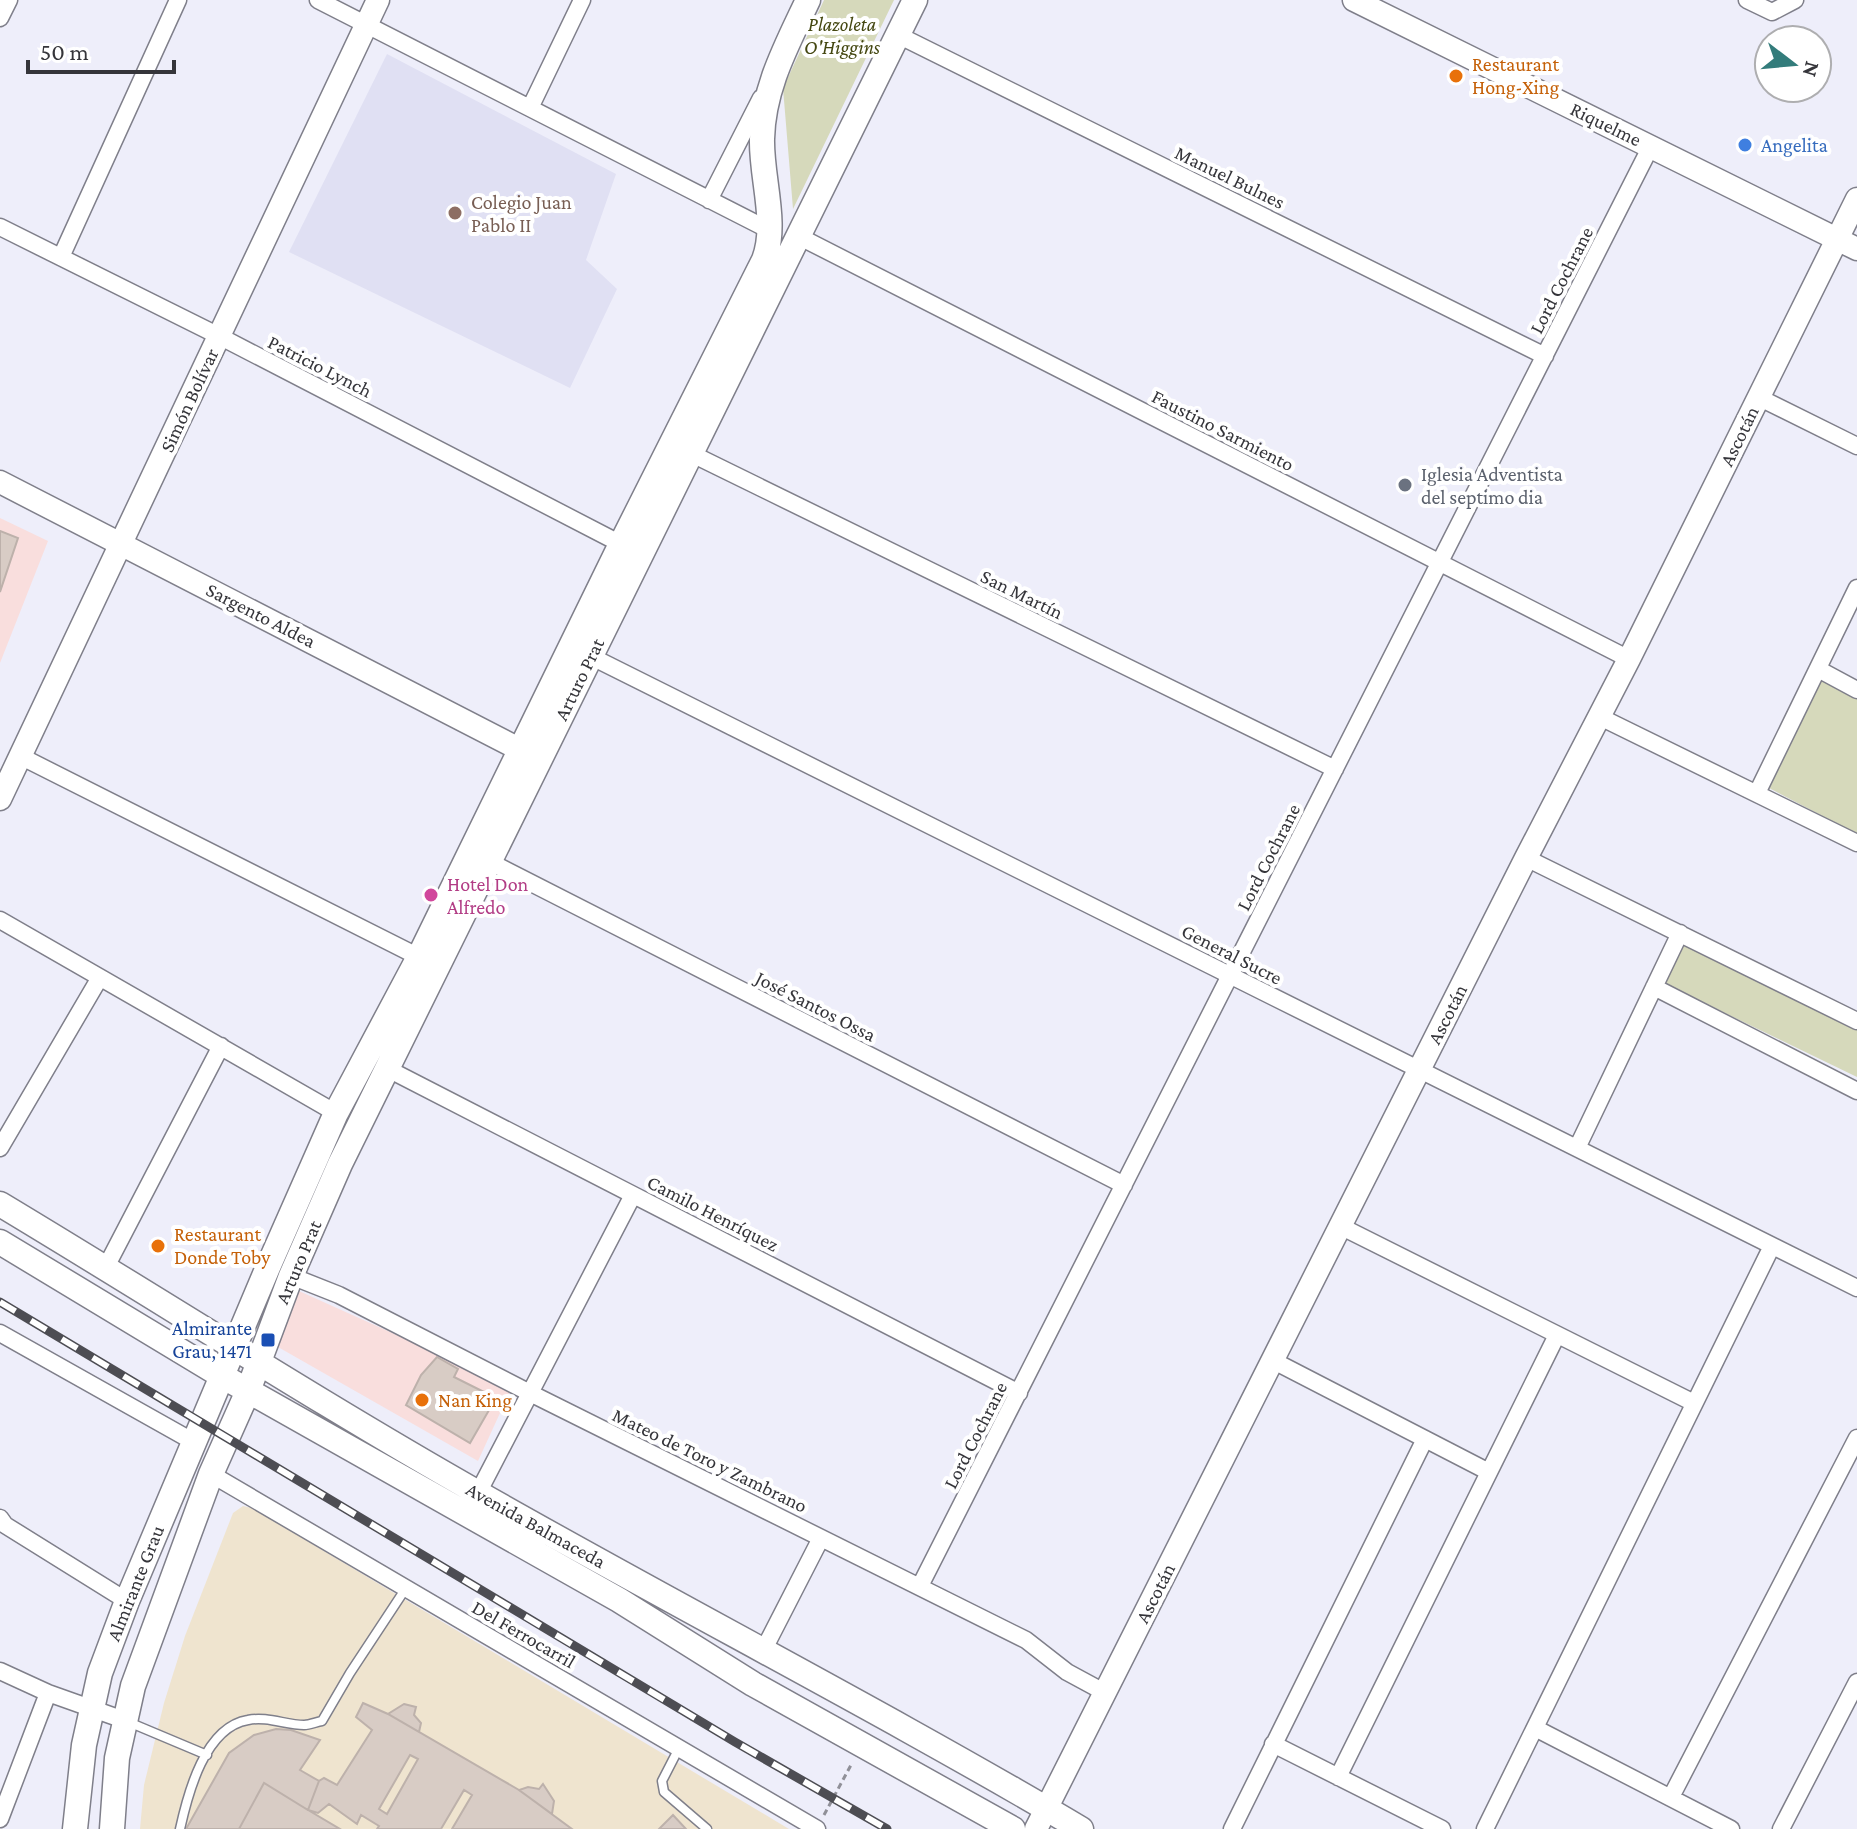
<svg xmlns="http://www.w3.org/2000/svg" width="1857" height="1829" viewBox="0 0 1857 1829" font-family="'Crimson Pro',serif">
<rect width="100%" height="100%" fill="#eeeefa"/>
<path fill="#f9dedd" d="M0 518 48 541 0 663Z
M299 1291 512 1387 478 1461 278 1347Z"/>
<path fill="#e0e0f3" d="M387 54 616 174 586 260 617 289 570 388 289 252Z"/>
<path fill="#efe4cf" d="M243 1506 252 1508 789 1829H140L144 1785 164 1703 185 1636 233 1513Z"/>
<path fill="#d6d9bb" d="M824 0H894L793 209 783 88Z
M1823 677 1857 696V834L1769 788Z
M1685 943 1857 1030V1077L1665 984Z"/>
<path fill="#d8ccc5" stroke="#bdb1ab" stroke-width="2" fill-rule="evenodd" d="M0 531 18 538 0 592Z
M437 1357 458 1369 454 1377 496 1398 470 1443 406 1405 421 1375Z
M363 1703 388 1714 519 1790 572 1829H452L472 1795 464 1790 441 1829H377L379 1826 361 1815 357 1824 329 1804 318 1813 308 1810 319 1781 324 1778 337 1785 372 1730 356 1717ZM410 1755 418 1759 387 1814 379 1809Z
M404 1704 416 1707 414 1715 421 1723 419 1732 388 1714Z
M276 1729 291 1730 320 1740 300 1770 319 1781 308 1810 264 1783 239 1829H186L229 1753 254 1735Z
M264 1783 308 1810 340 1829H239Z
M543 1784 554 1801 552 1814 519 1790 528 1787 539 1789Z
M673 1815 686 1829H659Z"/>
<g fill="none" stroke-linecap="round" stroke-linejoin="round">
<defs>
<path id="lane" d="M126 1721 207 1755
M679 1748 662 1781 664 1792 707 1829
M180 1829C188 1793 205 1727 248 1720 267 1716 286 1725 304 1725 310 1725 316 1722 322 1721L350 1673 406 1588"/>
<path id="street" d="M318 0 769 230
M1747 0 1772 12 1795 0
M0 18 9 0
M898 35 1545 356
M530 108 582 0
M709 200 761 98
M0 227 219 336 621 544
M798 236 1629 659
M61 257 178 0
M1758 397 1857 446
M692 454 1335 769
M590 656 1857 1288
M1818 669 1857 690
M1598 716 1857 843
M20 756 419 957
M1757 793 1857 588
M1526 858 1857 1021
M490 862 1124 1185
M0 920 336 1113
M1654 987 1857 1091
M388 1069 1019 1393
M0 1148 99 979
M1577 1148 1680 933
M1340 1226 1694 1403
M106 1267 221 1046
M291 1276 339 1295 530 1393 1026 1640 1067 1672 1104 1692
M0 1333 194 1442
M1272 1360 1489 1472
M211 1474 817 1829
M478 1493 633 1195
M0 1518 5 1525 127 1601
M920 1586 1651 146
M763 1651 821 1538
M0 1671 48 1693 124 1720
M1535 1728 1731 1829
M1273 1744 1442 1829
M1338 1777 1557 1335
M1671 1797 1857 1438
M0 1819 48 1693
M1232 1829 1425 1439
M1485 1829 1772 1246
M1781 1829 1857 1682"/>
<path id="secondary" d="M1354 0 1857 249
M0 482 521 750
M0 799 378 0
M1036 1829 1526 858 1629 659 1857 199"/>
<path id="primary" d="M0 1204C160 1300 316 1401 478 1493 678 1607 883 1712 1081 1829
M0 1242 222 1376 619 1600 753 1684 1013 1829
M75 1829 84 1745 100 1673 127 1601 268 1267 336 1113 419 957 621 544 764 260C778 223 761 178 762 139 763 88 787 45 808 0
M112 1829 117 1758 133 1686 211 1474 248 1391 291 1276 340 1164 915 0"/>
</defs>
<use href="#lane" stroke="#7f7f8a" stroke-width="11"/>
<use href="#street" stroke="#7f7f8a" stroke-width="19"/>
<use href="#secondary" stroke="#7f7f8a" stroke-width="25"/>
<use href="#primary" stroke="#7f7f8a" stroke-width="27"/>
<path stroke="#909098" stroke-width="3" stroke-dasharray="6 4" stroke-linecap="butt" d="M824 1815 851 1765"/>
<use href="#lane" stroke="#fff" stroke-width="8"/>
<use href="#street" stroke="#fff" stroke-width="16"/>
<use href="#secondary" stroke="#fff" stroke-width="22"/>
<use href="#primary" stroke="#fff" stroke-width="24"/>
<defs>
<path id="rail" d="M0 1302 735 1742 887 1829"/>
</defs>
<use href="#rail" stroke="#4d4d53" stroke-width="9"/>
<use href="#rail" stroke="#fff" stroke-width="6" stroke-dasharray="18" stroke-linecap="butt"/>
</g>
<g fill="#e8710a" stroke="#fff" stroke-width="3">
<circle cx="1456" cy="76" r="8"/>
<circle cx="158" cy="1246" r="8"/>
<circle cx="422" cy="1400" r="8"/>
</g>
<circle fill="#3f7fe0" stroke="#fff" stroke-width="3" cx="1745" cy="145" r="8"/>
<circle fill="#8d6e63" stroke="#fff" stroke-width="3" cx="455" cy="213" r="8"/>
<circle fill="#6b7280" stroke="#fff" stroke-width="3" cx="1405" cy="485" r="8"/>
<circle fill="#d1479c" stroke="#fff" stroke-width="3" cx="431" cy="895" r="8"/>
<rect fill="#1a4fb4" stroke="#fff" stroke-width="3" x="260" y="1332" width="16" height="16" rx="4"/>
<g text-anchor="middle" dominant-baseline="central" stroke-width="8" stroke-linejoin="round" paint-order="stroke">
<g font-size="20" font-style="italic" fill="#444711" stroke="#fff">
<text x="842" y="24">Plazoleta<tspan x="842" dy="23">O'Higgins</tspan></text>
</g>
<g font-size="20" fill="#c56008" stroke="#fff" text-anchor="start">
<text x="1472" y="64">Restaurant<tspan x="1472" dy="23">Hong-Xing</tspan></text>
<text x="174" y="1234">Restaurant<tspan x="174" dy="23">Donde Toby</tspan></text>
<text x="438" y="1400">Nan King</text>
</g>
<g font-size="20" fill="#35353a" stroke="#fff">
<text transform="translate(1606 124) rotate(26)">Riquelme</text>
<text transform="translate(1230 177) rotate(26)">Manuel Bulnes</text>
<text transform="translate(1561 280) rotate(-63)">Lord Cochrane</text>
<text transform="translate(320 366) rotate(27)">Patricio Lynch</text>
<text transform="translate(189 400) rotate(-65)">Simón Bolívar</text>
<text transform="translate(1223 430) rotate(27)">Faustino Sarmiento</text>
<text transform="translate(1739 436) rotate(-64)">Ascotán</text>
<text transform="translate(1022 594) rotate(26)">San Martín</text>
<text transform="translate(261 615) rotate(27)">Sargento Aldea</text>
<text transform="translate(579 679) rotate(-64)">Arturo Prat</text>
<text transform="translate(1268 857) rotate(-63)">Lord Cochrane</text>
<text transform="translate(1232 954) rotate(27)">General Sucre</text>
<text transform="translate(816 1006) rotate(27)">José Santos Ossa</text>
<text transform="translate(1447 1014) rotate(-63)">Ascotán</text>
<text transform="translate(713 1213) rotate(27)">Camilo Henríquez</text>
<text transform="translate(298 1262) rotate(-67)">Arturo Prat</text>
<text transform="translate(975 1435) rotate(-63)">Lord Cochrane</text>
<text transform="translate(710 1460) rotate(26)">Mateo de Toro y Zambrano</text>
<text transform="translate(536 1525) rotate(29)">Avenida Balmaceda</text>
<text transform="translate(135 1583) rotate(-68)">Almirante Grau</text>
<text transform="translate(1155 1593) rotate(-63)">Ascotán</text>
<text transform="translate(524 1634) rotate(30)">Del Ferrocarril</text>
</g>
<g font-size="20" fill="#366cbe" stroke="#fff" text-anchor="start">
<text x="1761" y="145">Angelita</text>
</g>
<g font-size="20" fill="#785e54" stroke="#fff" text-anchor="start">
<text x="471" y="202">Colegio Juan<tspan x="471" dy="23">Pablo II</tspan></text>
</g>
<g font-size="20" fill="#5b616d" stroke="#fff" text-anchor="start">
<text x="1421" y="474">Iglesia Adventista<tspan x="1421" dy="23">del septimo dia</tspan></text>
</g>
<g font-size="20" fill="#b23c85" stroke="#fff" text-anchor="start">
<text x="447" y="884">Hotel Don<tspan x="447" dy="23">Alfredo</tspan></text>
</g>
<g font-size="20" fill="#164399" stroke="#fff" text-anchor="end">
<text x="252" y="1328">Almirante<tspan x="252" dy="23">Grau, 1471</tspan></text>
</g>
</g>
<g transform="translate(1793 64) rotate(106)"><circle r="38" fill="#ffffff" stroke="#aeaeb0" stroke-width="2"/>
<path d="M0-6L14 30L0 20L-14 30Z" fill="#337c7b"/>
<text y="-12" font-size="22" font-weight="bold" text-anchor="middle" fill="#35353a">N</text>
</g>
<path d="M28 60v12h146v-12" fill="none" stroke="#35353a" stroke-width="4"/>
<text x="40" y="60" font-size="24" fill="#35353a" stroke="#ffffff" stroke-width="6" paint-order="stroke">50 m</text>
</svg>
